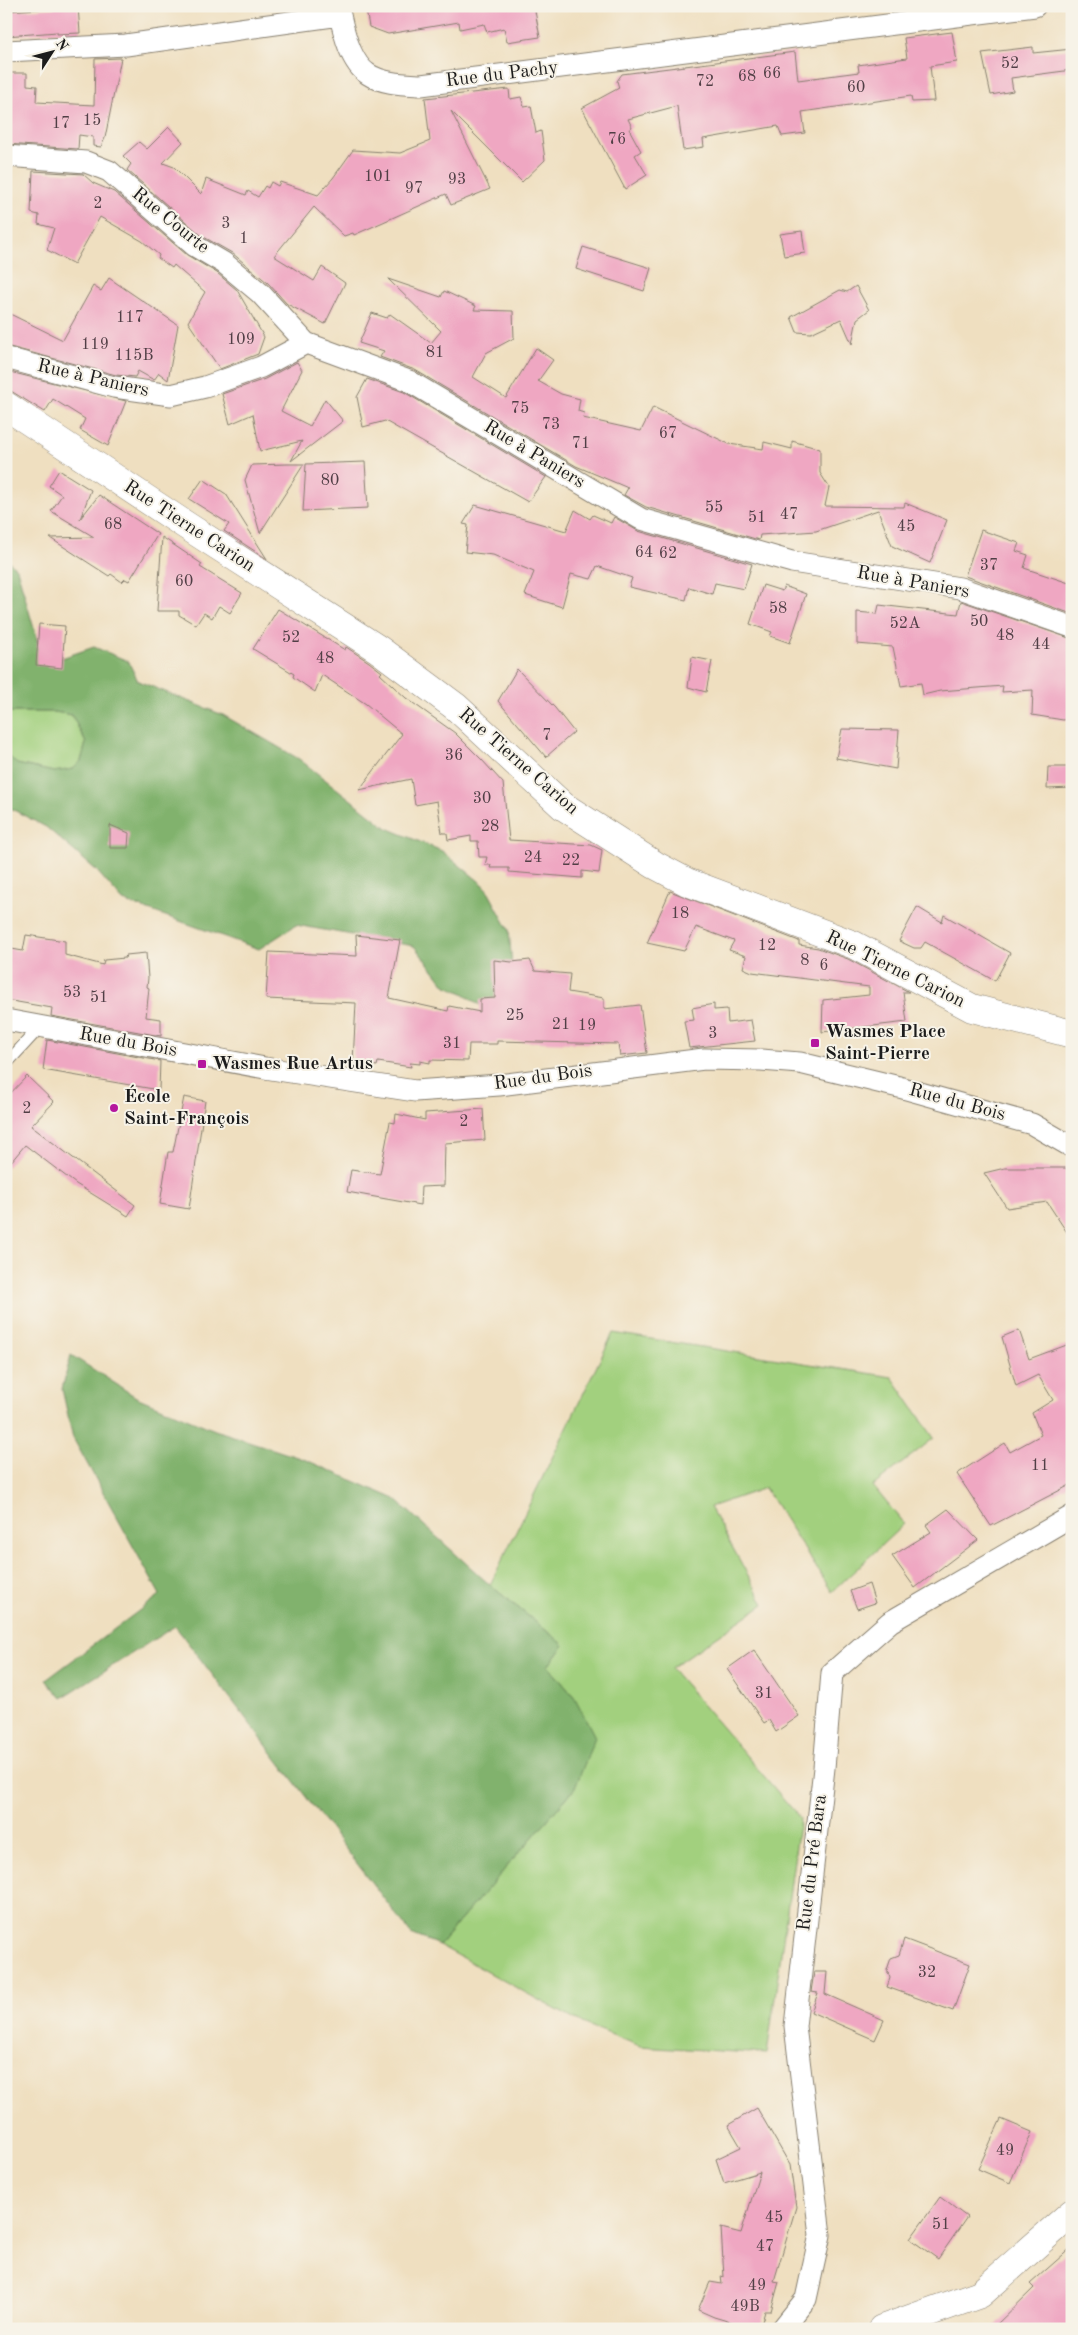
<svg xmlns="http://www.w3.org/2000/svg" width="1078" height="2335" viewBox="0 0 1078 2335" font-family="'Old Standard TT',serif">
<rect width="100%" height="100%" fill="#f7f3e8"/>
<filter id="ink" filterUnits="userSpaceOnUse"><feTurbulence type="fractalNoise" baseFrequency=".02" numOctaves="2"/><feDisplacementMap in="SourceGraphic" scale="10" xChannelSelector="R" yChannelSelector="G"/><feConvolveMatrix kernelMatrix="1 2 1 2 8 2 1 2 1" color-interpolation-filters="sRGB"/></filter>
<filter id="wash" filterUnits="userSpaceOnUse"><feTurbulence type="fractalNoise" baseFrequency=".0096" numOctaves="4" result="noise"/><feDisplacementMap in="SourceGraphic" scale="20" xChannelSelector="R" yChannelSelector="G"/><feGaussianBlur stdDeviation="1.12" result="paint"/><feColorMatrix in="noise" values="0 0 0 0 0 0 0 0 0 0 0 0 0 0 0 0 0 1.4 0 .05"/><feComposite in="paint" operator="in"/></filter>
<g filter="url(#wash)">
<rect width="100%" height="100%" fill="#efdfc0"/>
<path fill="#a2d07e" stroke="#5f764d" d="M6 712H55L72 715 86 743 81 761 73 769 54 772 17 764 6 753Z
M613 1333 892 1377 934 1438 873 1486 904 1524 832 1592 765 1488 710 1507 764 1604 671 1668 800 1818 767 2054 640 2046 575 2020 439 1945 575 1788V1698L548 1666 564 1645 490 1585Z"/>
<path fill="#81b26d" stroke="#4e6744" d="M6 559 17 569 44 664 94 647 128 661 138 681 223 715 299 759 387 828 442 851 485 886 509 930 513 978 493 1014 463 993 446 986 414 946 296 925 259 949 123 901 96 870 46 827 6 806V753L17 764 54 772 73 769 81 761 86 743 72 715 55 712H6Z
M71 1355 136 1397 215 1430 306 1460 395 1499 490 1585 564 1645 548 1666 575 1698 595 1737 575 1788 439 1945 411 1934 175 1626 62 1698 46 1680 160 1595 73 1438 62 1389Z"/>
<g id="blocks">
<path fill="#efa7c2" d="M54 6H78L80 33 57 34V32L6 36V11L55 8Z
M381 6H534L540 37 507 42 504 28 487 32 484 24 460 29 459 22 388 34 369 27 366 10Z
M952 32 957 62 930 66 934 101 912 102 911 96 802 112 805 133 782 136 778 126 703 139 704 147 683 150 677 106 628 119 632 127 629 129 641 151 635 155 647 175 625 189 582 108 619 88 617 81 622 74 795 52 798 80 859 72 858 65 907 58 904 38Z
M1033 47V53L1072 49V70L1011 78 1013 91 991 95 982 53Z
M121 58 105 138 101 147 93 146V137L79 135 78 149 6 144V73H27V85L37 86 36 102 94 105 95 59Z
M509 89 510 99 521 97 524 107 531 106 536 133 541 131 545 160 522 182 451 111 490 189 451 205 446 194 354 235 353 233 344 236 314 207 274 256 314 281 322 267 345 283 325 324 287 304 268 283 232 253 202 236 127 170 131 164 123 156 139 142 147 149 169 127 183 142 163 163 174 167 201 194 206 179 246 195 248 191 258 197 265 186 268 188 271 182 278 186 280 182 318 195 333 178 353 150 400 153 430 141 425 98Z
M33 171 83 174 93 183 114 192 187 255 217 273 237 290 264 337 258 354 220 369 188 322 205 292 174 265 172 268 158 258 159 255 142 241 100 217 74 264 47 250 54 228 38 224 39 215 31 213Z
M802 231 805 253 784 256 780 234Z
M583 247 651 268 644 291 576 269Z
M109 278 178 325 168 380 159 373 154 380 138 371 135 377 116 375 6 346V312L63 340 93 286 101 291Z
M388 279 441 297 444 291 476 306 474 310 513 311 514 338 486 353 473 377 506 398 536 348 553 360 538 381 561 394 580 399 578 411 584 413 583 418 641 431 653 407 729 444 763 449 764 442 792 449V441L820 449V473L829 487 825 506 904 507 905 503 947 520 930 563 892 546 878 510 816 531 760 535 759 540 646 507 624 495 628 488 576 466 415 370 380 357 384 351 359 343 372 313 387 318 390 314 431 343 441 331Z
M856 286 869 310 857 319 852 344 841 319 811 333 797 332 791 317 840 290 847 292Z
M297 362 302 370 281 411 310 426 325 399 343 421 291 461 302 441 260 451 253 414 230 424 222 394 265 379Z
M6 371 126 401 108 446 80 430 85 419 53 399 45 412 6 388Z
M367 379 404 392 546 477 528 502 385 421 363 427 357 397Z
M365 462 368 508 303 511 306 464Z
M287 464H304L260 533 245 480 252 465Z
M59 470 91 490 80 519 99 495 158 534 129 581 125 579 122 582 111 574 109 576 50 538 94 537 51 511 62 495 49 486Z
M203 479 226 494 267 559 224 531 229 524 189 499Z
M475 505 566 531 575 510 590 519 593 515 611 523 614 517 638 531 752 564 744 589 715 583 712 594 689 587 686 600 629 587 632 578 597 566 591 579 571 574 562 607 525 595 534 572 493 555 465 552 468 525 463 524Z
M981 530 1019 543 1016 551 1028 555 1024 568 1072 584V614L965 576Z
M162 537 202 564 200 567 242 593 230 613 219 606 212 618 204 613 196 625 179 615V611H157Z
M763 585 782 591 784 586 806 594 790 643 770 636 772 632 750 624Z
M961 601 1072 639V677L1069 689 1072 690V719L1063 720 1032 715 1033 690 1002 692 1003 686 940 691 923 695 921 683 901 686 893 647 857 644V612L877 614 879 605 958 614Z
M278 609 345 650 346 647 369 662 382 672 380 674 406 698 455 733 482 760 503 783 509 840 591 845 602 850 599 873 582 871V878L509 872V868H490L491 865H485L487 857H479L478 841H471V836L448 840 447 833H442L437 801 415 805 411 779 359 790 402 734 366 704 322 675 315 692 293 677 294 674 253 649Z
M39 624 65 626 62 668 36 665Z
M692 657 712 661 706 692 688 687Z
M517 669 555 708 574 732 546 757 498 701Z
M842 729 899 730 896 769 836 758Z
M1048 767H1072V788L1047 789Z
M110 825 129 833 128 848H110Z
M670 891 799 941V945L818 948 848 959 909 992H903L907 1022 822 1032 823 1000 869 995V987L752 972 743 968 746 956 729 950 734 941 696 927 684 951 647 943Z
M917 907 942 922 944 915 1010 953 995 981 925 942 921 948H914L899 941Z
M26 935 65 941V955L103 965 104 960 125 958 126 955 146 953 148 978 147 987 149 988 146 1017 161 1019V1036L51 1016 52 1008 6 1000V948L23 951Z
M356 935 400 940 389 998 448 1011 449 1006 480 1012V999L495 998 494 960 512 962 530 960 535 971 570 974 568 992 604 998V1009L640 1005 647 1053 620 1056 618 1044 497 1041V1044H469L468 1061 430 1060V1063L420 1061V1064L410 1063 411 1067 378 1062 377 1066 353 1062 356 1003 266 999 269 952 357 956Z
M714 1004V1010L727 1009 728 1023 751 1020 755 1041 689 1048 684 1021 694 1020 692 1008Z
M47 1040 160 1061 159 1090 43 1070Z
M27 1076 54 1102 31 1126 135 1205 128 1216 76 1184 25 1145 6 1168V1098Z
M184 1097 205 1101 189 1209 160 1204 168 1152H173Z
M483 1109 485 1140 445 1143 444 1186 421 1187 420 1205 347 1192 351 1170 380 1174 390 1122 395 1123 396 1114 425 1120V1113Z
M1005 1168H1066L1072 1176V1240L1047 1202 1007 1208 984 1173Z
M1019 1330 1029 1359 1072 1343V1484L991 1526 957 1474 1005 1443 1010 1452 1041 1435 1032 1413 1053 1400 1038 1375 1016 1386 1002 1337Z
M948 1509 978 1540 915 1588 892 1556 931 1532 926 1525Z
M869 1584 875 1603 857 1609 850 1591Z
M754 1650 799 1716 776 1732 769 1720 764 1723 727 1669Z
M904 1939 970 1964 953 2011 887 1987 890 1978 887 1970 891 1958 899 1955Z
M814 1972H827L825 1994 884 2020 875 2040 811 2012 818 1993 811 1992Z
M757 2108 790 2165 796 2207 774 2281 779 2282 771 2311H765L760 2329H754L714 2317 698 2310 710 2282 722 2284 721 2276 724 2277 721 2228 741 2233 760 2172 724 2183 716 2159 741 2147 728 2125Z
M1001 2119 1032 2132 1010 2183 978 2169Z
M940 2197 967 2217 938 2259 910 2239Z
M1072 2247V2329H992L1034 2288 1030 2284Z"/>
</g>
</g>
<g filter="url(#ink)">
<use href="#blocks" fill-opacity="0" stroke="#867e6e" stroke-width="1"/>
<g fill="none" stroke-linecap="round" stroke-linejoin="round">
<defs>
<path id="service" d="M6 1064 41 1026"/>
<path id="minor" d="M6 51 126 45 340 15C344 34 351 63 368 74 383 84 405 84 421 85L1035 6
M6 156 86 162 109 171 195 246 224 263 260 293 306 343
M6 358 114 387 171 395 205 387 261 367 306 343 409 381 641 519 792 562 960 588 1072 627
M6 1020 265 1068 415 1091 499 1085 704 1059 761 1060 800 1063 899 1087 1032 1124 1072 1147
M782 2329 806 2299 820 2235 795 2026 824 1768 832 1673 890 1622 1072 1516"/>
<path id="tertiary" d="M6 406 187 526 378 649 456 707 563 806 655 865 687 882 854 945 972 1008 1072 1034
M882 2329 980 2294 1072 2213"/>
</defs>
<use href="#service" stroke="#867e6e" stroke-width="13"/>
<use href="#minor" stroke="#867e6e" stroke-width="23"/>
<use href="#tertiary" stroke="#867e6e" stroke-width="29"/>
<use href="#service" stroke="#fff" stroke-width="11"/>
<use href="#minor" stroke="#fff" stroke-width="21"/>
<use href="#tertiary" stroke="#fff" stroke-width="28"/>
</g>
</g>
<g fill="#b5179e" stroke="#f7f3e8" stroke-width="2">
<rect x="810" y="1038" width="10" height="10" rx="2.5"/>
<rect x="197" y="1059" width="10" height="10" rx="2.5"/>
<circle cx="114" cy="1108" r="5"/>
</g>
<g text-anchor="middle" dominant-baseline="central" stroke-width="4" stroke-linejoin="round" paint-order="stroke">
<g font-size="16" fill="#513f46">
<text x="1010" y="64">52</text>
<text x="772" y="74">66</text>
<text x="747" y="77">68</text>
<text x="705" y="82">72</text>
<text x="856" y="88">60</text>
<text x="92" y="121">15</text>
<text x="61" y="124">17</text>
<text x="617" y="140">76</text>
<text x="378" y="177">101</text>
<text x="457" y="180">93</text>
<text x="414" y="189">97</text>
<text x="98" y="204">2</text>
<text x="226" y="224">3</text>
<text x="244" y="239">1</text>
<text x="130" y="318">117</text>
<text x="241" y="340">109</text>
<text x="95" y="345">119</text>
<text x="435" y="353">81</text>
<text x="134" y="356">115B</text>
<text x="520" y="409">75</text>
<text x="551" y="425">73</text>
<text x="668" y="434">67</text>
<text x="581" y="444">71</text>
<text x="330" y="481">80</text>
<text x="714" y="508">55</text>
<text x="789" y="515">47</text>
<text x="757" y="518">51</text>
<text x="113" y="525">68</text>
<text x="906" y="527">45</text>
<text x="644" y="553">64</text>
<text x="668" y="554">62</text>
<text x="989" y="566">37</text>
<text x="184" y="582">60</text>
<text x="778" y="609">58</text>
<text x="979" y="622">50</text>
<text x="905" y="624">52A</text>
<text x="1005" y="636">48</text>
<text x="291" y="638">52</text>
<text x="1041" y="645">44</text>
<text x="325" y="659">48</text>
<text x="547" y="736">7</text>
<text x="454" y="756">36</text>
<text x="482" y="799">30</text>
<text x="490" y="827">28</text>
<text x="533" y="858">24</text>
<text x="571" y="861">22</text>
<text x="680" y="914">18</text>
<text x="767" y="946">12</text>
<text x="805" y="961">8</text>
<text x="824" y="966">6</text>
<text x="72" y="993">53</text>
<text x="99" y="998">51</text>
<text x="515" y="1016">25</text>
<text x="561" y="1025">21</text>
<text x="587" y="1026">19</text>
<text x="713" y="1034">3</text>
<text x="452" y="1044">31</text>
<text x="27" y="1109">2</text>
<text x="464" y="1122">2</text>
<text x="1040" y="1466">11</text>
<text x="764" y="1694">31</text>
<text x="927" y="1973">32</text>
<text x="1005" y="2151">49</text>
<text x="774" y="2218">45</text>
<text x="941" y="2225">51</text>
<text x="765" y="2247">47</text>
<text x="757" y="2286">49</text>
<text x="745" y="2307">49B</text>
</g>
<g font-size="19" fill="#1c1c1c" stroke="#f7f3e8">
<text transform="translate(502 75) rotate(-7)">Rue du Pachy</text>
<text transform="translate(170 221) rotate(39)">Rue Courte</text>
<text transform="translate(93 379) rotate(13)">Rue à Paniers</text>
<text transform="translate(534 455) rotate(31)">Rue à Paniers</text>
<text transform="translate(189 527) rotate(33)">Rue Tierne Carion</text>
<text transform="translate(913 583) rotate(10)">Rue à Paniers</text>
<text transform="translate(518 762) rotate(41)">Rue Tierne Carion</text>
<text transform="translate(895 970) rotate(26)">Rue Tierne Carion</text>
<text transform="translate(128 1043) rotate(10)">Rue du Bois</text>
<text transform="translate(543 1078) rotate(-8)">Rue du Bois</text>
<text transform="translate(957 1103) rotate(15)">Rue du Bois</text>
<text transform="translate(813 1863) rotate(-83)">Rue du Pré Bara</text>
</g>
<g font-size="19" font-weight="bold" fill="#1c1c1c" stroke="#f7f3e8" text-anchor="start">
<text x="825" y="1032">Wasmes Place<tspan x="825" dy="22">Saint-Pierre</tspan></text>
<text x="212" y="1064">Wasmes Rue Artus</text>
<text x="124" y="1097">École<tspan x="124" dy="22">Saint-François</tspan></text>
</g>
</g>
<rect width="1078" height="2335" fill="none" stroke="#f7f3e8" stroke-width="25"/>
<g transform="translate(52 52) rotate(54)" stroke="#f7f3e8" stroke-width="4" paint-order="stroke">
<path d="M0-4L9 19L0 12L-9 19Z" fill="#1c1c1c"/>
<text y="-8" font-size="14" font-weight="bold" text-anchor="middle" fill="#1c1c1c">N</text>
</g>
</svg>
